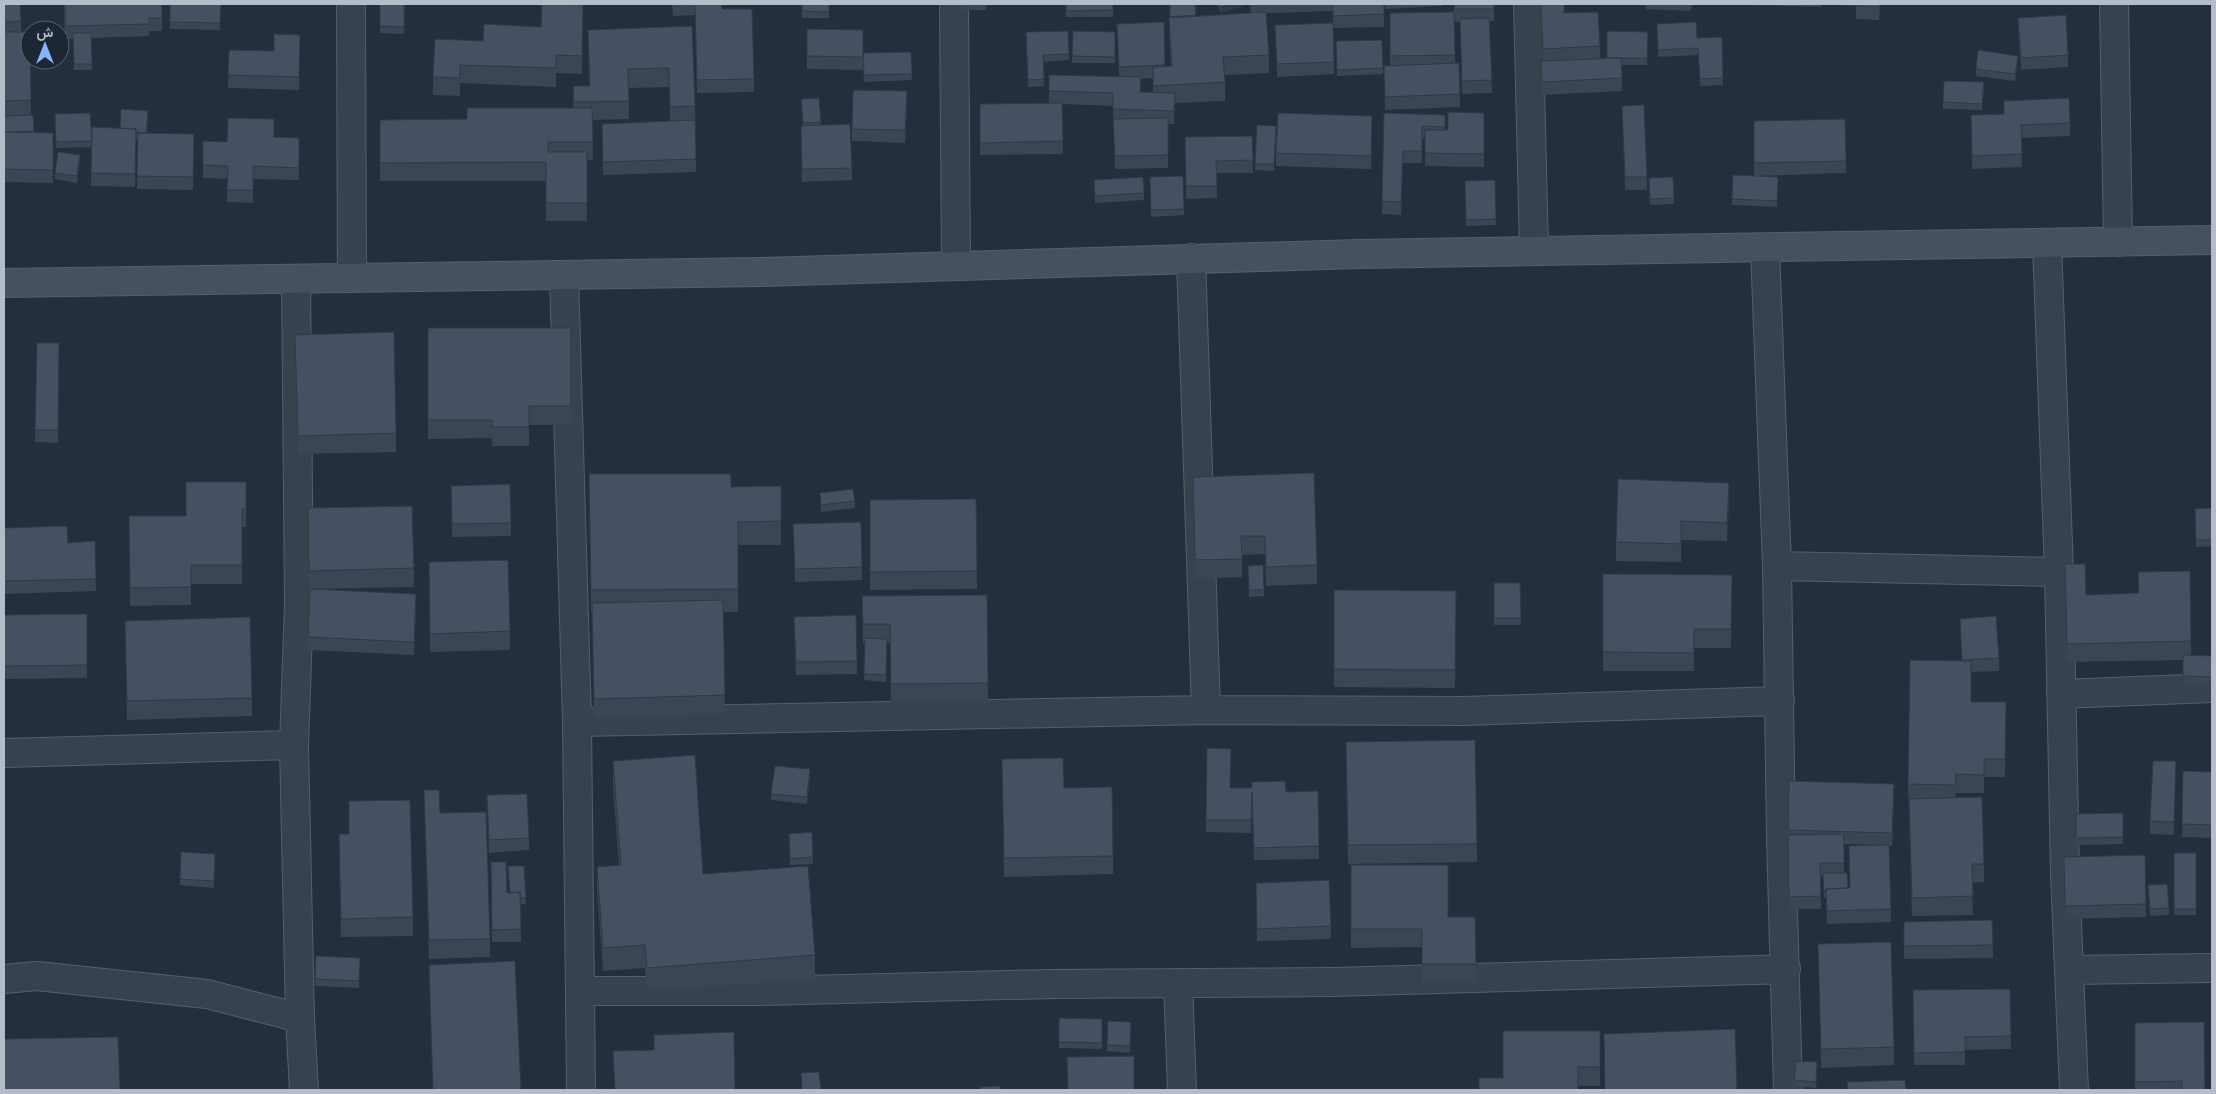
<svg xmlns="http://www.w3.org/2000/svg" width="2216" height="1094" viewBox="0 0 2216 1094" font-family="'Varela Round',Vazirmatn,sans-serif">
<rect width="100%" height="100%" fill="#242f3e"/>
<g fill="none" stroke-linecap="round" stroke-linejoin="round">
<defs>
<path id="street" d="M351 4 352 278
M954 4 956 266
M1528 4 1534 250
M2114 4 2118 242
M2047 243 2059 572 2065 874 2074 1090
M1765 248 1777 566 1781 836 1788 1090
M1191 258 1206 710
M564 275 577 722 581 1090
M296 279 299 603 294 745 300 1018 304 1090
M1777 566 2059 572
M2061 694 2212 688
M577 722 1206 710 1464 711 1780 701
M4 753 294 745
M2069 970 2212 968
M4 979 37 976 207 994 300 1018
M1178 983 1182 1090
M580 991H757L1053 984 1334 982 1786 969"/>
<path id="secondary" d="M4 283 761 272 1359 254 2212 240"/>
</defs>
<use href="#street" stroke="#565f6c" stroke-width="30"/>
<use href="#secondary" stroke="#565f6c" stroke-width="30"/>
<use href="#street" stroke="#38414e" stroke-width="28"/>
<use href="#secondary" stroke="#465061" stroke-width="28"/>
</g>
<path fill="#3b4654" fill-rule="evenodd" d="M4 4 21 21V32L30 60 31 115H33L34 132 53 133V183L4 182Z
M64 4H162V31H149V36L91 38 92 70H74L73 39H65Z
M170 4H221L220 30 170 29Z
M380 4H405L404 34 380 33Z
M672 4H722V9L754 79V92L697 93 695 15 673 16Z
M802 4H829V18H802Z
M962 4H986V10H962Z
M1066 4H1113V17H1066Z
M1169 4 1196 16 1251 13 1250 4H1384V27L1333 28V11L1266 13 1269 55V73L1225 75V101L1175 103 1174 124H1168V168L1115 169 1113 106 1062 104 1063 154 980 155V104L1049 103V75L1119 77 1117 24 1164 22 1165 67 1171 66 1169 36V18L1170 17ZM1153 78V93L1141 92V79Z
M1217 4H1249L1221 13Z
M1385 4H1442V6L1385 9Z
M1454 4H1494V21H1489L1492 93 1462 94 1460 22H1454Z
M1541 4H1581H1564V13L1600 46V58H1607L1648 32 1647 65H1622V91L1542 95 1541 61H1543Z
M1646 4H1692L1691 11 1646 9Z
M1751 4H1821V7L1751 5Z
M1827 4H1880L1879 20 1856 19V6Z
M1454 12 1455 63 1460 94V107L1385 110 1384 66 1390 65V13Z
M2018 18 2068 55V67L2021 70 2018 31Z
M583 24 582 74 556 73V87L460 83V96L433 95V77L483 41Z
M1657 24 1697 38 1722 37 1723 85 1700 86 1698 55 1658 57Z
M1275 25 1334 62V74L1277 77Z
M692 26 695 106 696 172 603 175 602 124 670 121 669 87 629 88V119L592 120 593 160H587V221H546V181H380V120L467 119 573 108V86H589L588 30Z
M807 29 863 30V70L807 69Z
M1068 31 1069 60 1043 62 1044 86 1028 87 1026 39Z
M1073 31 1115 32V63H1072Z
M1382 40 1383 74 1337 76 1336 41Z
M300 48 299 90 228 88 229 50 274 51Z
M911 52 912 80 864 82 863 53Z
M2018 62 2015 81 1976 76V69Z
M1984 89 1982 110 1943 109V102Z
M801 99 821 122V126L852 168V180L802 182 801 139 803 126Z
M2004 101 2070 123V136L2021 138 2022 167 1972 169 1971 128 2004 114Z
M907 104 905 143 852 141V129Z
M1622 106 1647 177V190H1625Z
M90 113 92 147 56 148 55 114Z
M1384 113 1445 115V130H1448L1484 113V167L1425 166V139H1422V163H1403L1401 215 1382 214Z
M148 117 147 133 194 147 193 190 137 189 138 139H136L135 187 91 186 92 127 120 128Z
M1754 121 1846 161V173L1754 176Z
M1257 125 1276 133 1274 171 1255 170Z
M1372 128 1371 169 1276 166V153Z
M1252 136 1253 173H1216L1217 198 1186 199 1185 137Z
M274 137 299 138V180L253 179V203L227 202V179L203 178V165L227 142Z
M80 161 77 183 55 179V173Z
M1733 175 1778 177 1777 207 1732 205Z
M1150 177 1184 209V215L1151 217Z
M1649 178 1674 198V204L1650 205Z
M1094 180 1144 193V200L1095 203Z
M1495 180 1496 225 1466 226 1465 181Z
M428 328H571V425H529V446H492V438L428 439Z
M295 335 396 433V452L298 454Z
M37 343H59L58 443 35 442Z
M1193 477 1317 565V584L1266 586 1265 554 1242 555V577L1195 579Z
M246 482V527H242V584H191V605L130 606 129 516H186Z
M781 486V545H738V612H723L725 714 594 717 592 613H591L589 498 731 487Z
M820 493 855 501V508L821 512Z
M451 499 511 523V536L452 537Z
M976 499 977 589 870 590V500Z
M1729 501 1727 541 1681 540V562L1616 561V542Z
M308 508 414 568V587L309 589Z
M2212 508V546L2196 547 2195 509Z
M793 524 862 567V580L795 582Z
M4 528 68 543 95 541 96 591 4 594Z
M429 562 510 631V650L430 652Z
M2065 564 2086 595 2138 593V572L2191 641V655L2212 656V684L2183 683V660L2067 662Z
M1263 565 1264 596 1249 597 1248 566Z
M1603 574 1732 575 1731 648H1694V671H1603Z
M1494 583H1520L1521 625H1494Z
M1334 590 1456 591 1455 688 1334 687Z
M987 595 988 701 891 703 890 643H887L886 682 864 680 865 643H863L862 596Z
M416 607 414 655 308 650V637Z
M87 614V678L4 679V615Z
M794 617 857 661V674L796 675Z
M1960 619 1999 658V671L1971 672V702H2006L2005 777H1984V793H1956L1955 797 1984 864V882L1972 883 1973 915 1912 916 1908 784 1962 661Z
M125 621 252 698V716L127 720Z
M1002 759 1064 788 1113 856V874L1004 877Z
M613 761 703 874 815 955V979L647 991 645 968 603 971 597 890V867L619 865 613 785Z
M1346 761 1477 844V862L1348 864Z
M2176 761 2174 835 2150 834V821Z
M2183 771 2212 772V838L2182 837Z
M810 776 807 804 771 800V794Z
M1230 788 1286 792 1318 791 1319 859 1254 860 1252 805 1251 833 1206 832V820Z
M424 790 440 813 490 939V957L429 959Z
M487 795 529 838V850L489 853Z
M1894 797 1892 846H1889L1891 922 1827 924 1826 898H1824L1823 876H1820L1821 909H1789L1788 830ZM1844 844 1874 845 1849 846 1850 888H1848L1844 873Z
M2123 813V844L2076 845V814Z
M812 832 813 864 790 865 789 834Z
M349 834 413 917V936L341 937 339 853Z
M2174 853H2196V915H2174Z
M2145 855 2146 917 2065 919 2064 857Z
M215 861 214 888 180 885V879Z
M491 862 507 893 526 898V904H520L521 942H492Z
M1351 865 1448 917H1475L1476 982 1422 983V947L1351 948Z
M1256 883 1331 926V939L1257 941Z
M2148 885 2169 908V915L2150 916Z
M1992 920 1993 958 1904 959V922Z
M1818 944 1894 1047V1065L1821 1068Z
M316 956 360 958 359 988 315 986Z
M429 965 521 1090H433Z
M1913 990 2011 1036V1049L1965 1050V1065H1914Z
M1059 1018 1102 1019V1049L1059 1048Z
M1131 1022 1130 1053 1107 1051V1045Z
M2135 1023 2205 1090H2135Z
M1600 1031V1086H1578L1503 1078Z
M1604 1034 1737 1090H1605Z
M1817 1069 1816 1088 1794 1086V1080Z"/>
<path fill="#303945" d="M1230 4H1249L1221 13V7Z
M583 5V24L582 74V56Z
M2018 56V62L2015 81V74Z
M907 91V104L905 143V130Z
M80 155V161L77 183V176Z
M1729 483V501L1727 541V523Z
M416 594V607L414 655V642Z
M810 769V776L807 804V797Z
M1252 792V805L1251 833V820Z"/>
<path fill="#455162" stroke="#303945" d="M4 4H20L21 21 4 22Z
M65 4H162V18H149V24L65 26Z
M170 4H221L220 23 170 22Z
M380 4H404V27L380 26Z
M542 4 583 5 582 56 556 55V68L460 65V78L433 77 435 39 483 41 484 24 541 27Z
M695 4H722V9H752L754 79 697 80Z
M802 4H829V12L802 11Z
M1066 4H1113V10L1066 11Z
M1170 4H1195L1196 15 1170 17Z
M1220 4H1230L1221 7Z
M1333 4H1384V14L1333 16Z
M1454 4H1494V9H1454Z
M1541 4H1564V13L1598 12 1600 46 1543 49Z
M1856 4H1879V7L1856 6Z
M1266 12 1269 55 1223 57 1225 82 1153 86V67L1172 66 1169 18Z
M1454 12 1455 55 1390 56V13Z
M2066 15 2068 55 2021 58 2018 18Z
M1489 18 1492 80 1462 81 1460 19Z
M1164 22 1165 65 1119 67 1117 24Z
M1696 22 1697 38 1722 37 1723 78 1700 79 1698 48 1658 50 1657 24Z
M1333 23 1334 62 1277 64 1275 25Z
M692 26 695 106 670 107 669 68 628 69 629 101 574 102 573 86H590L588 30Z
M807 29 863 30V57L807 56Z
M1068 31 1069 54 1043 55 1044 79 1028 80 1026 32Z
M1073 31 1115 32V57L1072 56Z
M1607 31 1648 32 1647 58H1607Z
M4 32H30L31 100 4 101Z
M73 33H91L92 64H74Z
M274 34 300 35 299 77 228 75 229 50 274 51Z
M1382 40 1383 68 1337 70 1336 41Z
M1978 50 2018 56 2015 74 1976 69Z
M911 52 912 74 864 75 863 53Z
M1621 58 1622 78 1542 82 1541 61Z
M1459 63 1460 94 1385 97 1384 66Z
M1049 75 1141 77 1140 92 1175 93 1174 111 1113 109V93L1049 91Z
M1944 81 1984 82 1982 104 1943 102Z
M853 90 907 91 905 130 852 129Z
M819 98 821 122 803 123 801 99Z
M2069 98 2070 123 2021 125 2022 154 1972 156 1971 115 2004 114V101Z
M1062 103 1063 141 980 143V104Z
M1644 105 1647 177H1625L1622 106Z
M467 108H592L593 142H548V152H587V203H546V162L380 163V120L467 119Z
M121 109 148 111 146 133 136 132V129L120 128Z
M1448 112 1484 113V154L1425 153V130H1448Z
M90 113 92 141 56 142 55 114Z
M1278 113 1372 116 1371 156 1276 153Z
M1384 113 1445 115V127L1422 126V151H1403L1401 202 1382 201Z
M33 115 34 131 4 132V116Z
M228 118 274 119V137L299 138V168L253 166V190H227L228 166 203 165V141L227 142Z
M1168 118V155L1115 156 1113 119Z
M1845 119 1846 161 1754 163V121Z
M695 120 696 159 603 162 602 124Z
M850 124 852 168 802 169 801 126Z
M1257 125 1276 126 1274 164H1255Z
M92 127 136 129 135 174 91 173Z
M4 132 53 133V170L4 169Z
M138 133 194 134 193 177 137 176Z
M1252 136 1253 160 1216 161 1217 186H1186L1185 137Z
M58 152 80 155 77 176 55 173Z
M1733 175 1778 177 1777 201 1732 199Z
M1183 176 1184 209 1151 210 1150 177Z
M1143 177 1144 193 1095 196 1094 180Z
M1673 177 1674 198 1650 199 1649 178Z
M1495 180 1496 219 1466 220 1465 181Z
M428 328H571V406H529V427H492V420H428Z
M394 332 396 433 298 436 295 335Z
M37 343H59L58 430H35Z
M1314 473 1317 565 1266 567 1265 536H1241L1242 559 1195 560 1193 477Z
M589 474H731V487L781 486V521L738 522V589L591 590Z
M1618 479 1729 483 1727 523 1681 521V544L1616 542Z
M186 482H246V509H242V565H191V587L130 588 129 516H186Z
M510 484 511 523 452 524 451 486Z
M853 489 855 501 821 505 820 493Z
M976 499 977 571 870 572V500Z
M412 506 414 568 309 571 308 508Z
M2212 508V540H2196L2195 509Z
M861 522 862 567 795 569 793 524Z
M67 526 68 543 95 541 96 579 4 581V528Z
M508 560 510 631 430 634 429 562Z
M2065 564H2085L2086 595 2139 593 2138 572 2190 571 2191 641 2067 644Z
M1263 565 1264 590H1249L1248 566Z
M1603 574 1732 575 1731 629H1694V653L1603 652Z
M1494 583H1520L1521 618H1494Z
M310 589 416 594 414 642 308 637Z
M1334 590 1456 591 1455 670 1334 669Z
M987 595 988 683 891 684 890 624H863L862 596Z
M723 600 725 695 594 699 592 603Z
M87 614V665L4 666V615Z
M856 615 857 661 796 662 794 617Z
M1996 616 1999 658 1962 660 1960 619Z
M250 617 252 698 127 701 125 621Z
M865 638 887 639 886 675 864 674Z
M2183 655 2212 656V677L2183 676Z
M1910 660 1971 661V702H2006L2005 759H1984V775L1956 774 1955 785 1908 784Z
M1475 740 1477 844 1348 845 1346 742Z
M1207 748 1231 749 1230 788H1252V782L1285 781 1286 792 1318 791 1319 846 1254 848 1252 792 1251 820H1206Z
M695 755 703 874 808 866 815 955 647 968 645 945 603 948 597 867 621 865 613 761Z
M1063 758 1064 788 1112 787 1113 856 1004 858 1002 759Z
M2153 761H2176L2174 822 2150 821Z
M775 766 810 769 807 797 771 794Z
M2183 771 2212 772V825L2182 824Z
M1789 781 1894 784 1892 833 1788 830Z
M424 790H439L440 813 486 812 490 939 429 940Z
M527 794 529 838 489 840 487 795Z
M1982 797 1984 864H1972L1973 896 1912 898 1909 799Z
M410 800 413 917 341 919 339 834H349V801Z
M2123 813V837L2076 838V814Z
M812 832 813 857 790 859 789 834Z
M1844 834V863H1820L1821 896 1789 897 1788 835Z
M1889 845 1891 909 1827 911 1826 889 1850 888 1849 846Z
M181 852 215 854 214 881 180 879Z
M2174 853H2196V909H2174Z
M2145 855 2146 904 2065 906 2064 857Z
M491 862H506L507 893 520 892 521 929 492 930Z
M1351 865H1448V917H1475L1476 964H1422V929H1351Z
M508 866H524L526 898H520V892L510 893Z
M1823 873H1847L1848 888 1826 889V891H1824Z
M1329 880 1331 926 1257 929 1256 883Z
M2167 884 2169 908 2150 909 2148 885Z
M1992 920 1993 945 1904 946V922Z
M1891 942 1894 1047 1821 1049 1818 944Z
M316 956 360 958 359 981 315 979Z
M515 961 521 1090H433L429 965Z
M2010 989 2011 1036 1965 1037V1052L1914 1053 1913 990Z
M1059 1018 1102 1019V1043L1059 1042Z
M1108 1021 1131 1022 1130 1046 1107 1045Z
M2204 1022 2205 1090H2182V1081L2135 1082V1023Z
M1735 1029 1737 1090H1605L1604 1034Z
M1503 1031H1600V1067H1578V1090H1479V1078H1503Z
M734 1032 735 1090H615L613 1051 654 1050V1035Z
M118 1037 120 1090H4V1039Z
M1134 1056V1090H1068L1067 1057Z
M1796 1061 1817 1062 1816 1082 1794 1080Z
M819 1072 821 1090H802L801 1073Z
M1905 1080 1906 1090H1848L1847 1082Z
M1000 1086 1001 1090H980V1087Z"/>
<rect width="2216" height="1094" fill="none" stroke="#b4bcc9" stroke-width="10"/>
<g transform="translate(45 45)"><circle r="24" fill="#1d2633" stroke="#59626f"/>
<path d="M0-4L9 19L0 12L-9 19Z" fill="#8ab4f8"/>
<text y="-8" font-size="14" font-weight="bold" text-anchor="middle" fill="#b4bcc9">ش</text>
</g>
</svg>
